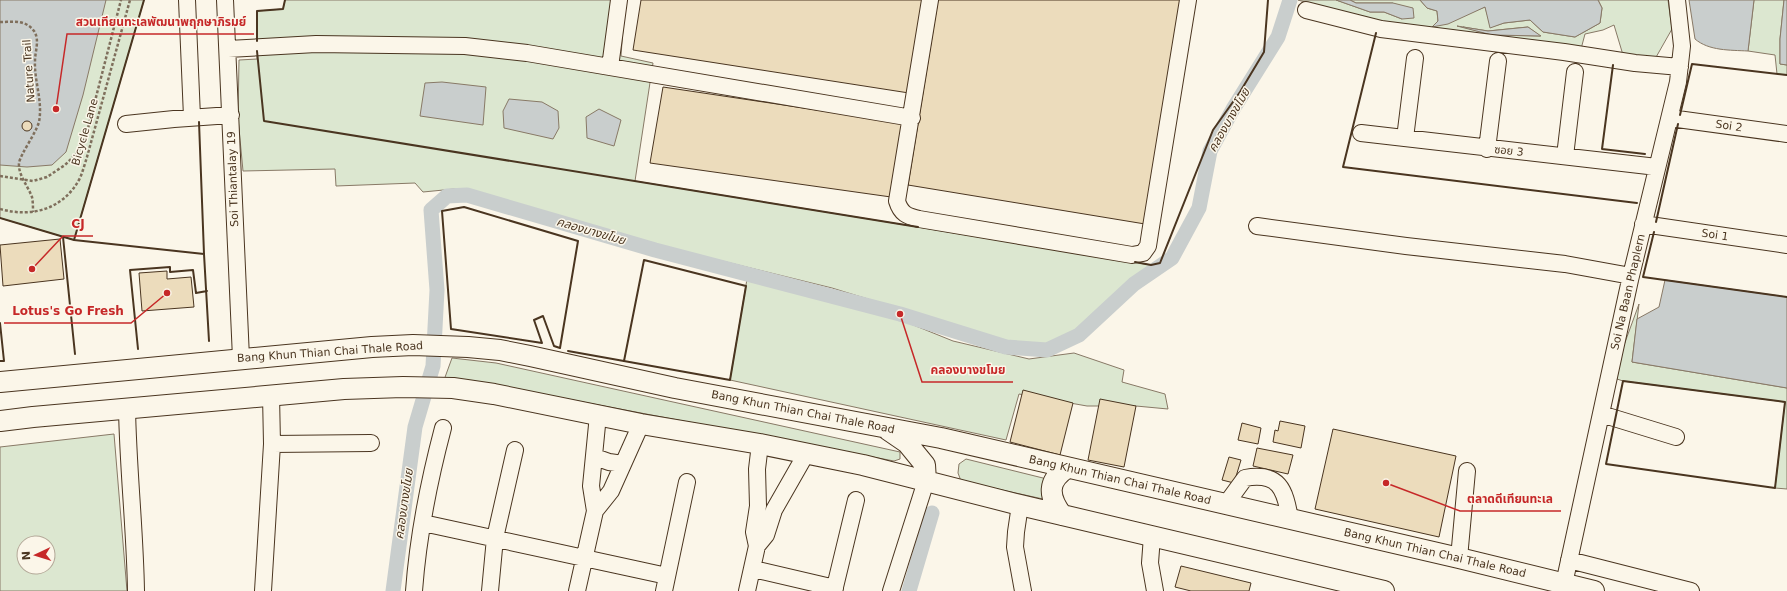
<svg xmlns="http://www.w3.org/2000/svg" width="1787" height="591" viewBox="0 0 1787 591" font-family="'DejaVu Sans','Noto Sans Thai',sans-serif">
<rect width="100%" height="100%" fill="#fbf6e9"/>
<path fill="#dce7d0" stroke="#887966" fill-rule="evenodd" d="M0 0H144L74 240 0 218Z
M285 0H625L621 56 653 63 635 181 1151 265 1130 280 1076 330 1047 345 1011 343 832 288 681 251 481 194 454 189 423 192 415 183 336 186 335 169 243 171 238 118 239 60 257 59V11L283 9Z
M1298 0H1336L1370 12H1384L1402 19 1393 3H1356L1350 0H1420L1427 8 1437 11 1438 21 1432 27 1485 7 1491 27 1504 23 1530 20 1543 32 1575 37 1600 23 1602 8 1598 0H1668L1672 29 1655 59 1623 55 1614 25 1603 30 1585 34 1581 49 1387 26ZM1463 27 1488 31 1528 27 1540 36 1492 35Z
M1754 0H1784L1780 39V64L1787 65V75L1777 74 1775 55 1748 51Z
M747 279 901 320 953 341 1029 359 1074 353 1124 370 1122 382 1165 394 1168 409 1136 406H1087L1019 394 1006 440 730 380Z
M1639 304 1632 362 1787 388V489L1775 488 1785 402 1623 381 1617 379 1620 356Z
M452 358 496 363 900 452V459L894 461 509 388 444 380Z
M114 434 127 591H0V447ZM24 543H48V567H24Z
M966 459 1047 479 1043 499 961 481 958 473 959 464Z"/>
<path fill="#c9cecd" stroke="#887966" d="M0 0H106L83 95 66 152 52 165 27 167 0 165Z
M1336 0H1350L1356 3H1393L1413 8 1414 18 1402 19 1384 12H1370Z
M1420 0H1598L1602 8 1600 23 1575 37 1543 32 1530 20 1504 23 1490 28 1485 7 1448 24 1432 27 1438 21 1437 11 1427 8Z
M1689 0H1754L1748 51C1730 50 1709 51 1695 39Z
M1784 0H1787V65L1780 64V39Z
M1457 26 1488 31 1528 27 1541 36 1492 35Z
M442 82 486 87 483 125 420 116 425 83Z
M509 99 542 102 558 111 559 128 553 139 504 128 503 111Z
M599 109 621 120 614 146 587 138 586 117Z
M1665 280 1787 297V388L1632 362 1637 319 1659 307Z"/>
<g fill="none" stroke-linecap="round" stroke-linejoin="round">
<path stroke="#c9cecd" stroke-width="15" d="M393 591 415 427 433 366 437 290 431 210 447 196 467 195 655 250 900 314 1006 347 1047 350 1079 335 1134 284 1172 258 1199 208 1210 151 1233 109 1278 37 1290 0
M909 591 932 513"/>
</g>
<path fill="#ecdcbc" stroke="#4a3520" d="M641 0H923L909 93 633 50Z
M938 0H1181L1145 224 908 185Z
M663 87 904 123 891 197 650 163Z
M22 126a5 5 0 1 1 10 0a5 5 0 1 1-10 0Z
M60 239 64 279 3 286 0 245Z
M167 271V279L191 277 194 307 142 311 139 273Z
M1023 390 1073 403 1060 455 1010 442Z
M1100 399 1136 406 1124 467 1088 460Z
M1280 421 1305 426 1301 448 1273 442 1275 430 1278 431Z
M1242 423 1261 428 1258 444 1238 440Z
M1333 429 1456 456 1439 537 1315 509Z
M1257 448 1293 455 1288 474 1253 466Z
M1229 457 1241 460 1234 483 1222 480Z
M1181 566 1251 583 1249 591H1191L1175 587Z"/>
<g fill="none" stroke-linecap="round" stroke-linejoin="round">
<defs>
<path id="minor" d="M187 0 192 117
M225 0 241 358
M930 0 897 201C901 214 907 216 919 219L1132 255 1143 253 1148 246 1150 233 1188 0
M1306 10 1381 29 1564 52 1635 63 1680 67
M228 49 316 44 465 46 527 53 912 118
M610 67 619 0
M1670 118 1787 134
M126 124 174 119 231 115
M1361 133 1657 167
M1405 138 1415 58
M1487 149 1498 61
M1565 156 1575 72
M1643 224 1787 245
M1257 226 1406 246 1565 264 1631 276
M127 408C128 469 135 530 136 591
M1601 414 1676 437
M272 444 371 443
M595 457 609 462 623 464
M1226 504 1245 478C1279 472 1285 489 1290 519
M1020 505 1016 532 1015 547 1023 591
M595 511 591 486 598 415
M423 523 667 576
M1152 536 1150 563 1155 591
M757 546 766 535 774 510 806 454
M1459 558 1467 471
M1569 560 1691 591
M753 569 835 588
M1564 584 1630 280 1678 82 1682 46 1677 0
M263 591 272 444 271 395
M414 591C418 536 429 481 443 428
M490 591 495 538 515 450
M577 591 595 511 611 491 641 424
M664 591 687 482
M747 591 757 546 754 532 758 506 757 469 760 444
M834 591 856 500
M891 591 926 481"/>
<path id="major" d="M0 382 372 347 413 345 468 347 500 350 530 356 675 388 941 438 1459 558 1594 591
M0 421 33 417 344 389 403 387 453 388 494 394 641 424 760 444 863 465 1020 505 1384 591
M888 430 907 443 925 465 926 481
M1062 515C1048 496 1047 481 1067 468"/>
</defs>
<use href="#minor" stroke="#4a3520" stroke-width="18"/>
<use href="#major" stroke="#4a3520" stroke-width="22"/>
<path stroke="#7f6f5c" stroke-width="2.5" stroke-dasharray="3 2" stroke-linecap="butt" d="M0 22C12 22 25 19 34 31 40 40 35 51 35 61 34 81 43 101 39 122 35 135 21 153 19 163 18 175 28 186 32 197 33 202 33 207 33 212
M0 176 33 181 47 177 65 165 78 152 86 136 121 0
M0 209C32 218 64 209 80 178 83 171 85 163 87 157L130 0"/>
<use href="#minor" stroke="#fbf6e9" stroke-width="16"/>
<use href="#major" stroke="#fbf6e9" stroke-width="20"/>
<path stroke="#4a3520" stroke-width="2" d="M1376 33 1343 167 1637 203
M257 41V11L283 9 285 0
M257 51 264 121 918 227
M1613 65 1602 149 1645 154
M1680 115 1692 64 1787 75
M199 122 204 254
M464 207 578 241 560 348 554 346 543 316 534 320 542 343 451 329 442 211Z
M0 218 74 240 144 0
M1656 222 1678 124
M1654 232 1643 277 1787 297
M63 237 75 354
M74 240 204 254 209 341
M1135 262 1151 265 1160 263 1213 130 1240 92 1264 52 1268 0
M0 323 4 361H0
M138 349 130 270 170 267V272L193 270 196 293 207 291
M568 351 730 380 746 286 644 260 624 361
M1623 381 1785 402 1775 488 1606 464Z"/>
</g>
<g text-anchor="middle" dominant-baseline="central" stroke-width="3" stroke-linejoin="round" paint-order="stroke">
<g font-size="11" fill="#4a3520" stroke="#fbf6e9">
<text transform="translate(29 71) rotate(-94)">Nature Trail</text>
<text transform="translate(1729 126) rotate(8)">Soi 2</text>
<text transform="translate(85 132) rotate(-74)">Bicycle Lane</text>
<text transform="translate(1509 151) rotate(6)">ซอย 3</text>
<text transform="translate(233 179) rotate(-92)">Soi Thiantalay 19</text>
<text transform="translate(1715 235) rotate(8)">Soi 1</text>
<text transform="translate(1628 292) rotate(-77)">Soi Na Baan Phaplern</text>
<text transform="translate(330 352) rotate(-4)">Bang Khun Thian Chai Thale Road</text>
<text transform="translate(803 412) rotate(11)">Bang Khun Thian Chai Thale Road</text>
<text transform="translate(1120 480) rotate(13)">Bang Khun Thian Chai Thale Road</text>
<text transform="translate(1435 553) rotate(13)">Bang Khun Thian Chai Thale Road</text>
</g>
<g font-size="12" font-style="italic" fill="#4a3520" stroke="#fbf6e9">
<text transform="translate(1229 120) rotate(-60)">คลองบางขโมย</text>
<text transform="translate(591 231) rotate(16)">คลองบางขโมย</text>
<text transform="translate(404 504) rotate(-82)">คลองบางขโมย</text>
</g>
</g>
<path fill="none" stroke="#c62828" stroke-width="1.5" d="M56 109L67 34H254M32 269L63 236H93M167 293L131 323H4M900 314L922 382H1013M1386 483L1460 511H1561"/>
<g fill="#c62828" stroke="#fbf6e9" stroke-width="1.5">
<circle cx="56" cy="109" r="4"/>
<circle cx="32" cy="269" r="4"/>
<circle cx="167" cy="293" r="4"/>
<circle cx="900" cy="314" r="4"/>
<circle cx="1386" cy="483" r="4"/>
</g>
<g font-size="12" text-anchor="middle" font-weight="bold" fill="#c62828" stroke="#fbf6e9" stroke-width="3" stroke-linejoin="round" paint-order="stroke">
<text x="161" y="26">สวนเทียนทะเลพัฒนาพฤกษาภิรมย์</text>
<text x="78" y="228">CJ</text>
<text x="68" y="315">Lotus's Go Fresh</text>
<text x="968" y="374">คลองบางขโมย</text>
<text x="1510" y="503">ตลาดดีเทียนทะเล</text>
</g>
<g transform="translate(36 555) rotate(266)"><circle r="19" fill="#fbf6e9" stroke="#b4a999"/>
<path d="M0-3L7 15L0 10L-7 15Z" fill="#c62828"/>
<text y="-6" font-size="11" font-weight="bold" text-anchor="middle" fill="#4a3520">N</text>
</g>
</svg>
